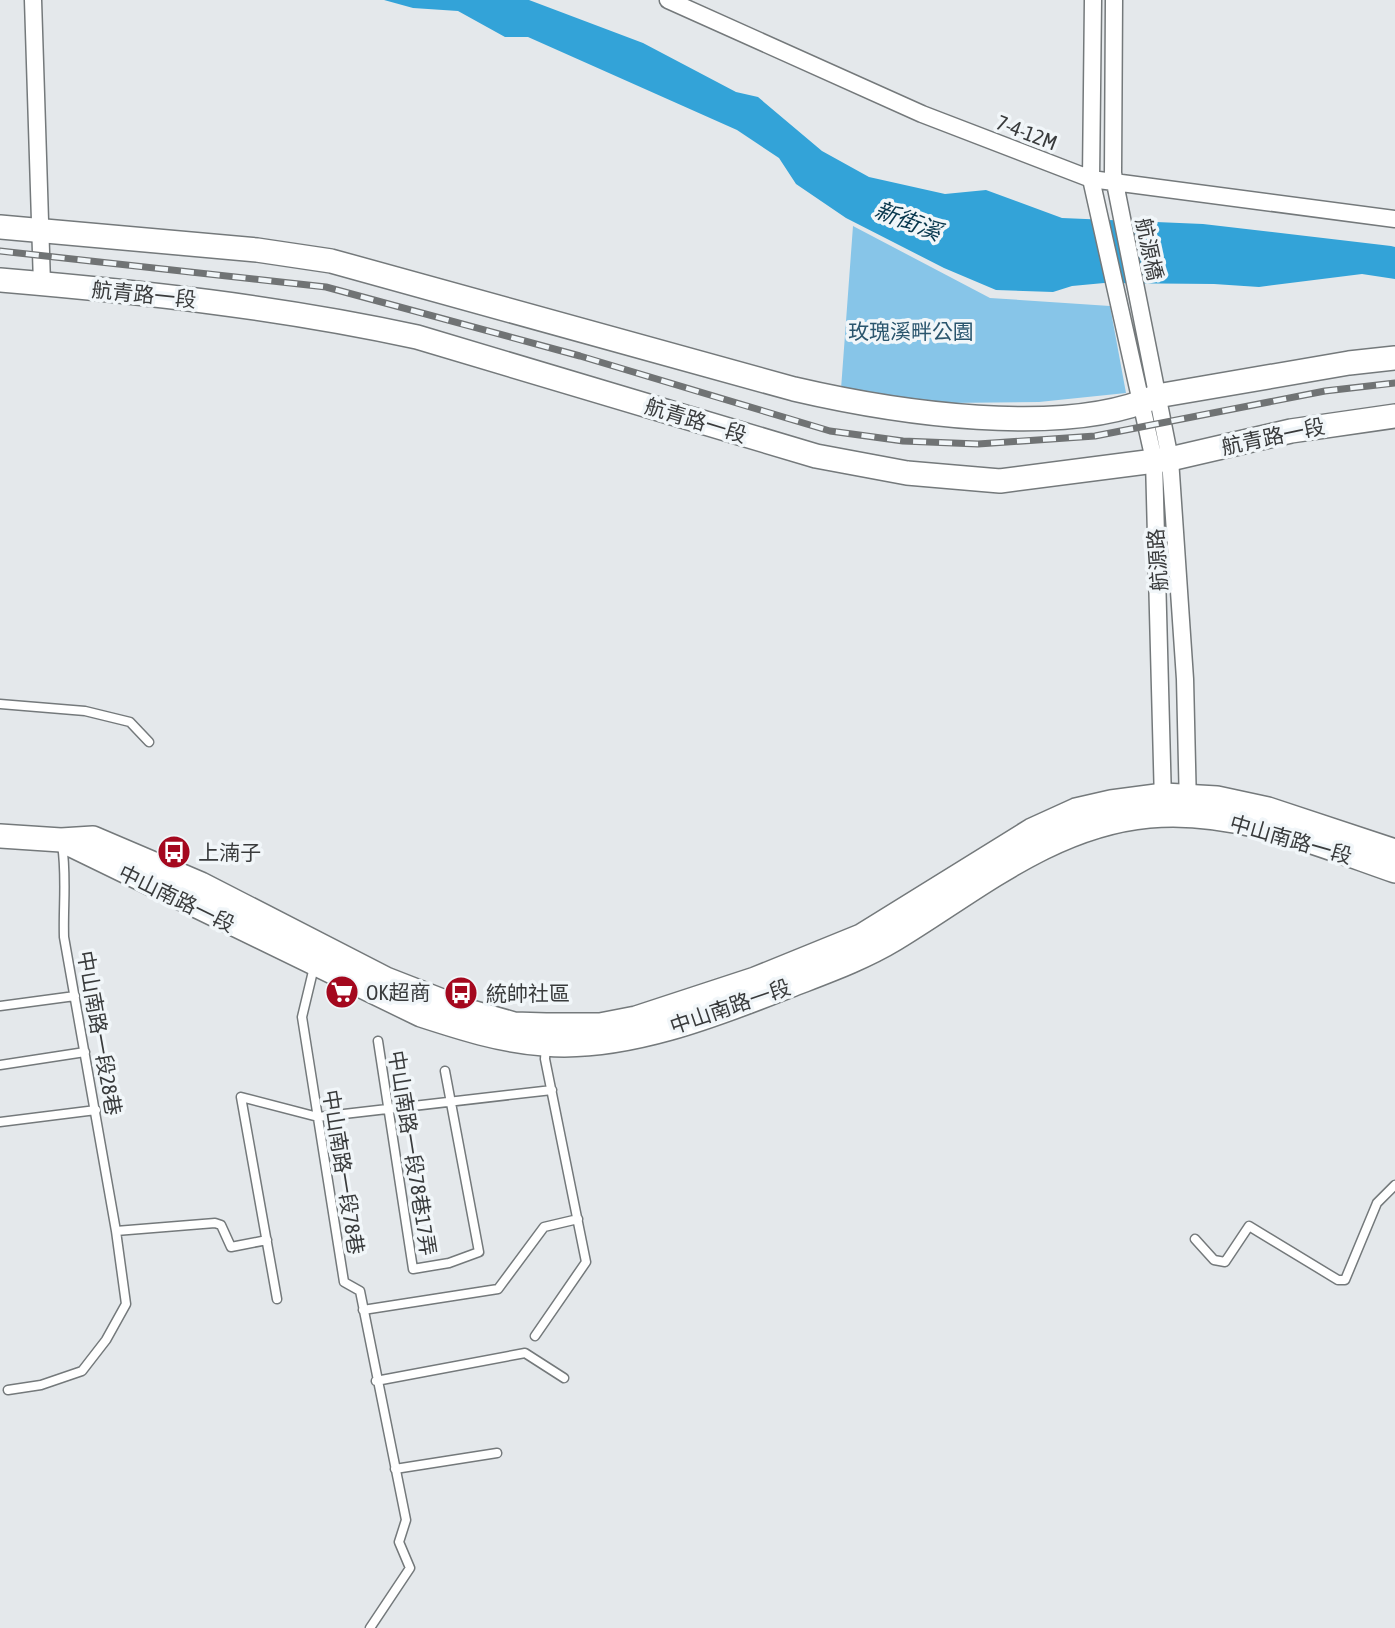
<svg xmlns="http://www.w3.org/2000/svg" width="1395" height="1628" viewBox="0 0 1395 1628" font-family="'Asap Condensed','Noto Sans TC',sans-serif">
<rect width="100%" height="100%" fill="#e4e8eb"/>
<path fill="#87c5e8" d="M853 226 990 298 1110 306 1126 393 1039 402 945 403 841 389Z"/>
<path fill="#33a3d8" d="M384 0H529L643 43 736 92 758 97 822 151 869 177 945 194 986 190 1062 218 1203 224 1391 246 1395 247V279L1362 274 1259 287 1214 284 1104 283 1072 286 1053 292 996 290 944 268 846 218 796 184 779 158 737 130 528 37H505L458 11 413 8Z"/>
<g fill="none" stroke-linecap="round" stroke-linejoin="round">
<defs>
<path id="lane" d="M0 704 85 711 130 722 149 742
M62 845C67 875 63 906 64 937L116 1231 215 1223 221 1225 231 1247 267 1240
M314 967 302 1017 344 1282 360 1291 406 1520 399 1542 410 1568 370 1628
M0 1006 75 996
M378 1041 413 1269 449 1263 479 1252 445 1071
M0 1065 85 1052
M0 1122 96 1110
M1195 1239 1214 1260 1225 1262 1249 1226 1338 1280H1345L1377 1203 1395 1185
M277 1299 241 1097 318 1117 552 1090
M363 1310 498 1289 544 1227 578 1219
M535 1336 586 1262 545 1059 546 1046
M376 1381 525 1353 564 1378
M8 1390 41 1385 82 1371 106 1340 126 1304 116 1231
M395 1469 497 1453"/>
<path id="street" d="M33 0 42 284
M668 0 922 114 1091 179 1395 219
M1093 0 1091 179 1154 460 1163 802
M1114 0 1113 173 1170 459 1185 679 1188 807"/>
<path id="secondary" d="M0 227 257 250 331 261 794 389C893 412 1064 439 1157 396L1349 363 1395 358
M0 280C141 292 279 307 417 337L816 456 907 473 1000 481 1170 459 1291 431 1395 416
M0 836 61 840 93 838 201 884 386 979 468 1011 514 1024 546 1025H600L636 1018 755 979 861 936 1032 830 1076 810 1111 802 1164 795 1217 798 1268 809 1395 851
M61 840 421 1015C461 1028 501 1041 544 1044 624 1051 716 1015 789 986 825 972 862 959 895 939 976 890 1051 825 1149 816 1234 808 1317 844 1395 871"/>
</defs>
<use href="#lane" stroke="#74797b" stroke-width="11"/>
<use href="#street" stroke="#74797b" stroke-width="19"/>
<use href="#secondary" stroke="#74797b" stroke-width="26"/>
<use href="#lane" stroke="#fff" stroke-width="8"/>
<use href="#street" stroke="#fff" stroke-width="16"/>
<use href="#secondary" stroke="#fff" stroke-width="23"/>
<defs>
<path id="rail" d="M0 251 326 287 580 356 830 431 903 441 978 444 1095 436 1325 391 1395 383"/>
</defs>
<use href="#rail" stroke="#707374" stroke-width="7"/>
<use href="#rail" stroke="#f1f6f9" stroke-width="4.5" stroke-dasharray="13" stroke-linecap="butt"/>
</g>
<defs>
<symbol id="bus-disc" viewBox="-11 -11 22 22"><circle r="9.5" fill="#a4081e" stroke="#f1f6f9"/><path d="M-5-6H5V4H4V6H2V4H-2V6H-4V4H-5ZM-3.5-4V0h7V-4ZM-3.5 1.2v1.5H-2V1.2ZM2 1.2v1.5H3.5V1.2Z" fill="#fff"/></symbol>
<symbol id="supermarket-disc" viewBox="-11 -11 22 22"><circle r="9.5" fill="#a4081e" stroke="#f1f6f9"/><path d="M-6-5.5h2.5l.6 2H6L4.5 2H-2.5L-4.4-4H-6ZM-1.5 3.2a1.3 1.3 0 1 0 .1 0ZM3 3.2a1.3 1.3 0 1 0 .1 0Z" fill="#fff"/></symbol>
</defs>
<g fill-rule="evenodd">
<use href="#bus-disc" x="155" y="833" width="38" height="38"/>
<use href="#supermarket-disc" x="323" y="973" width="38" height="38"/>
<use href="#bus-disc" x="442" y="974" width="38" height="38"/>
</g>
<g text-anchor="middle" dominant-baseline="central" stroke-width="7" stroke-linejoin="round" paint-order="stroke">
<g font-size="21" fill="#393b3c" stroke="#f1f6f9">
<text transform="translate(1027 132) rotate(21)">7-4-12M</text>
<text transform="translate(1150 249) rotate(78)">航源橋</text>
<text transform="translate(144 294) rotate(6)">航青路一段</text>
<text transform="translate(696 420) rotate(17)">航青路一段</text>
<text transform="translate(1273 436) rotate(-12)">航青路一段</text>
<text transform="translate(1157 560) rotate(-94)">航源路</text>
<text transform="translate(1291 839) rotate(16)">中山南路一段</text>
<text transform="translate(177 898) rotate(26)">中山南路一段</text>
<text transform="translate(730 1006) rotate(-19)">中山南路一段</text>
<text transform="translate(100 1033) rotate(80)">中山南路一段28巷</text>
<text transform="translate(413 1153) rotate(81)">中山南路一段78巷17弄</text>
<text transform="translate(344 1172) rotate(81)">中山南路一段78巷</text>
</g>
<g font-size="21" fill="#2a556d" stroke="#f1f6f9">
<text x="911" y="331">玫瑰溪畔公園</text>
</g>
<g font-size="21" fill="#393b3c" stroke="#f1f6f9" text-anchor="start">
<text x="198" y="852">上湳子</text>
<text x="366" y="992">OK超商</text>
<text x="486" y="993">統帥社區</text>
</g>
<g font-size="23" font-style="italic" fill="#06364c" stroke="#f1f6f9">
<text transform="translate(908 221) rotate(21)">新街溪</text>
</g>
</g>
</svg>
